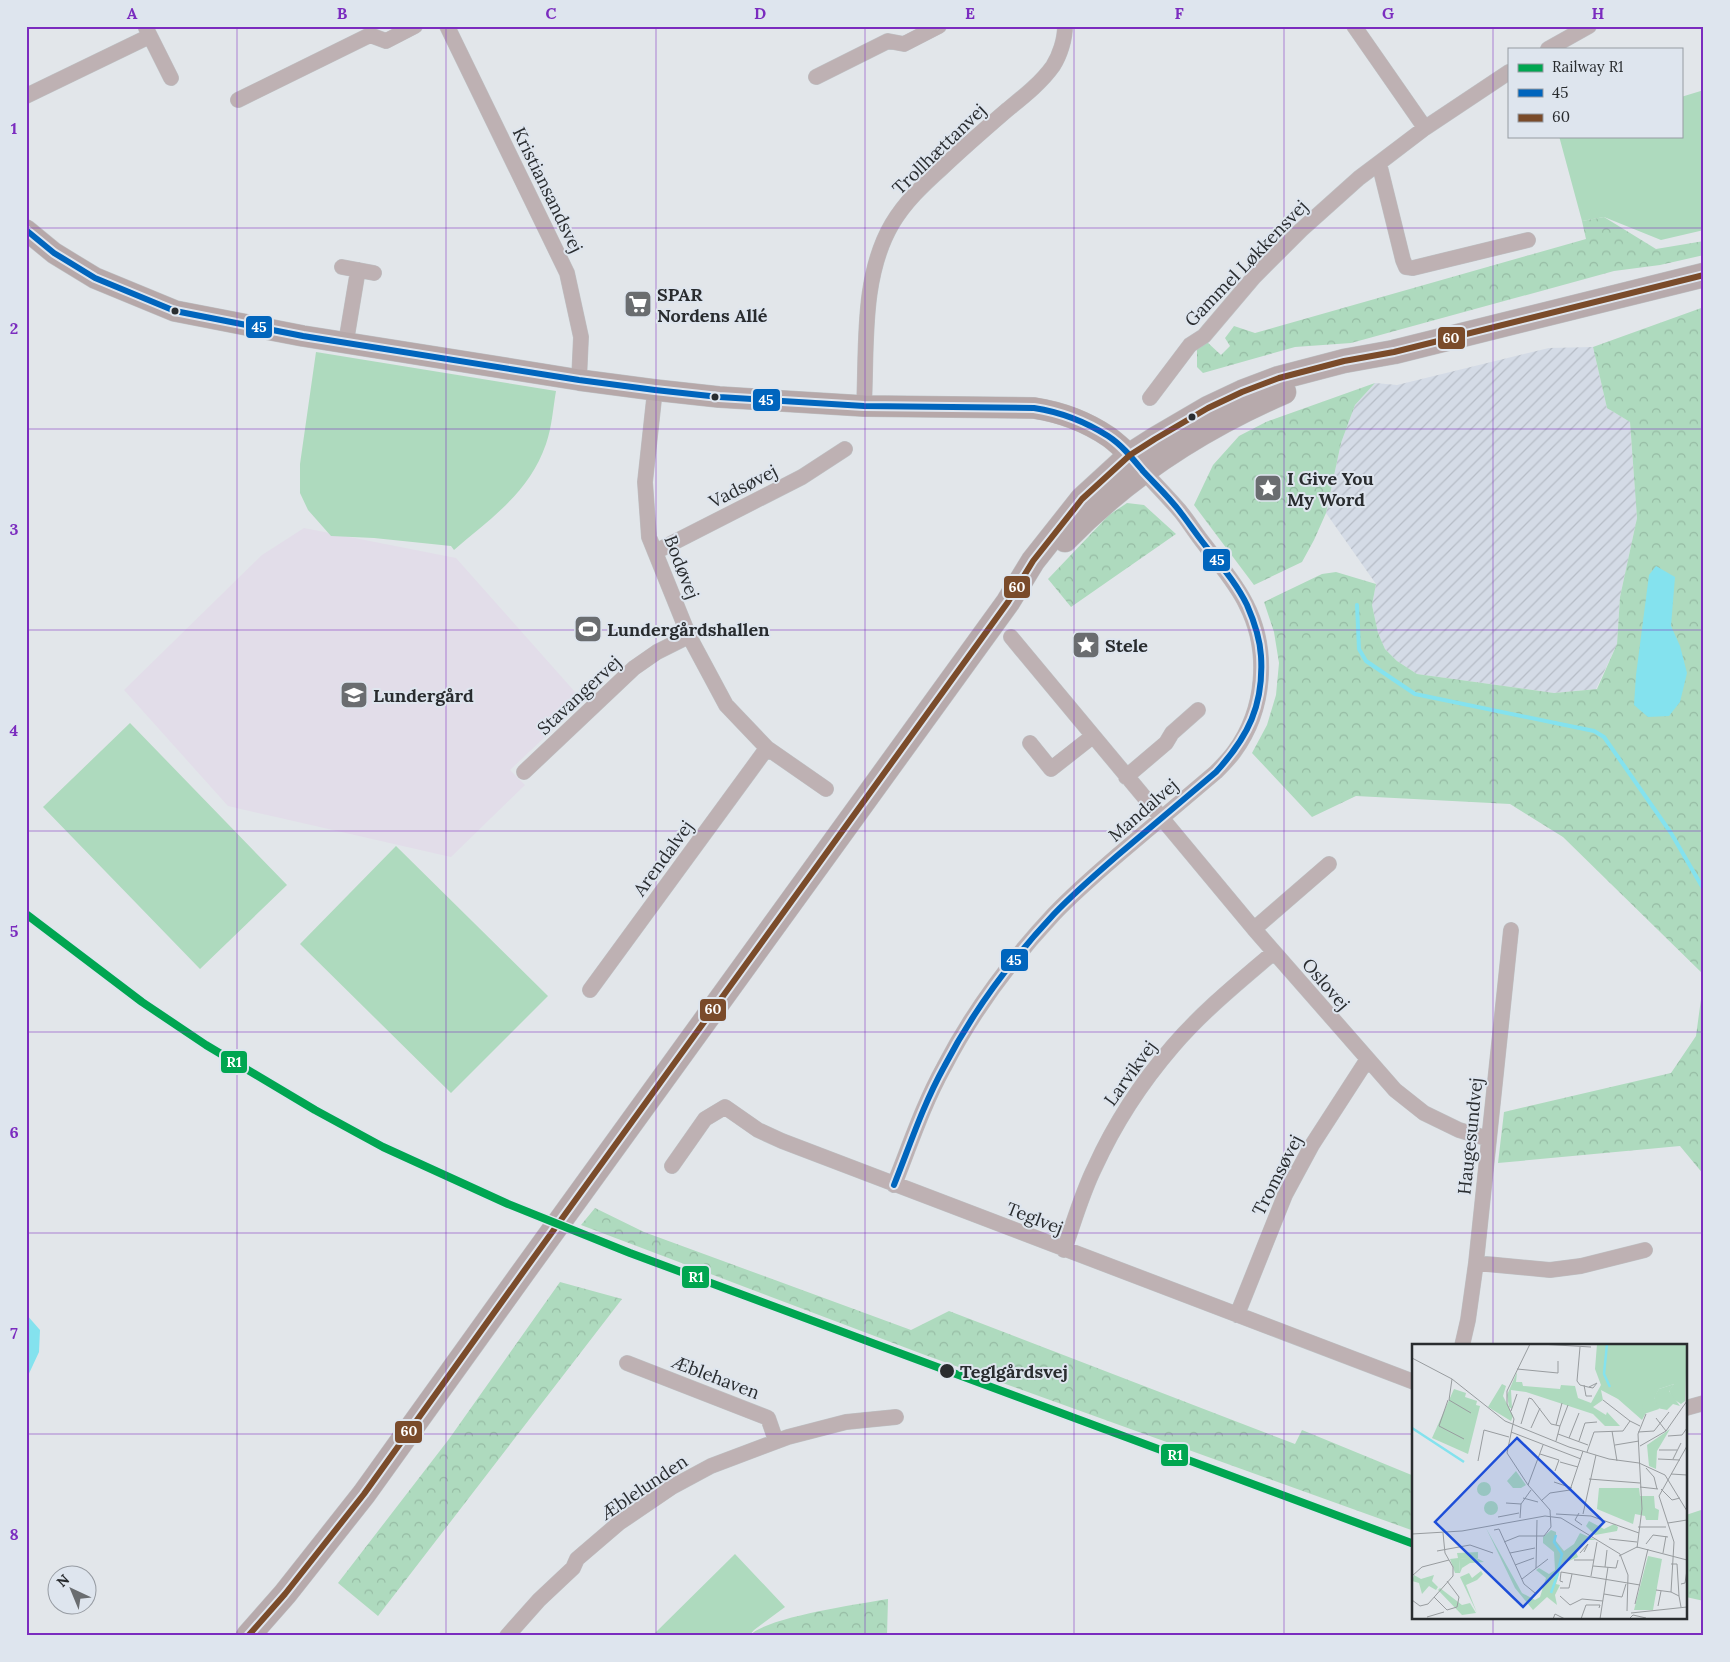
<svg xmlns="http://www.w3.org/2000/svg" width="1730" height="1662" viewBox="0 0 1730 1662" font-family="Lora,serif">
<defs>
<pattern id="industrial-furrows" width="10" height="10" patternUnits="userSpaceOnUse" patternTransform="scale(1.25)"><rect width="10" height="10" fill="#d4dbe6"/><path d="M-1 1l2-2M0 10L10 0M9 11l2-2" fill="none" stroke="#b6bcc6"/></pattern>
<pattern id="forest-crowns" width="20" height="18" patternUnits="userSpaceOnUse" patternTransform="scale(1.25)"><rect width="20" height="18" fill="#aedabe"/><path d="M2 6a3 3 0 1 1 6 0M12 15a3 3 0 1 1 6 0" fill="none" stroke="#96bba4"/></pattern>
</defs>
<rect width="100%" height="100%" fill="#e2e6ea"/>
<path fill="url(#industrial-furrows)" d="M1593 347 1607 408 1630 422 1637 518 1620 597 1617 644 1596 689 1554 693 1417 674 1397 661 1385 649 1378 633 1372 605 1376 584 1326 513 1341 443 1355 405 1375 383 1397 385 1549 348Z"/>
<path fill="#e2dde9" d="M304 528 456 558 583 701 510 770 525 785 451 857 228 806 124 690 262 555Z"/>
<path fill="#aedabe" d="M1704 90V230L1661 240 1604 217 1582 221 1559 136H1681V97Z
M316 352 556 391C553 408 552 427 546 444 529 493 491 518 454 550L451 546 374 538 331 536 308 510 300 493V464Z
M130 723 287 885 200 969 43 807Z
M396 846 548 996 451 1093 300 944Z
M735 1554 785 1607 754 1630 749 1636H652Z"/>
<path fill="url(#forest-crowns)" d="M1604 217 1656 249 1704 241V255L1660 265 1614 271 1351 343 1295 347 1203 373 1197 367V348L1207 342 1221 355 1230 346 1225 338 1234 326 1255 333 1586 239 1582 221Z
M1704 307V975L1563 837 1510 804 1356 796 1312 817 1252 753 1267 725 1276 695 1279 663 1274 632 1264 602 1322 574 1336 572 1376 584 1372 605 1378 633 1385 649 1397 661 1417 674 1554 693 1597 689 1617 644 1620 597 1637 518 1630 422 1607 408 1593 347Z
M1375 383 1355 405 1341 443 1326 513 1314 540 1302 562 1254 585 1194 505 1213 465 1239 436 1266 422Z
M1127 503 1144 505 1176 534 1071 607 1048 579 1109 515Z
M1704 977V1175L1680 1146 1498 1163 1504 1112 1671 1073 1696 1036Z
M595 1208 644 1232 911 1330 949 1311 1295 1444 1302 1430 1414 1476V1531L925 1355 581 1225Z
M560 1282 622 1299 378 1616 338 1583 449 1439Z
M1704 1509V1601L1686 1597V1515Z
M888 1599 887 1636H749C766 1617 860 1604 888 1599Z"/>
<path fill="#84e2ee" d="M1656 566 1675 577 1671 626 1680 646 1687 673 1680 702 1669 716 1648 717 1634 705 1636 675 1649 575Z
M26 1314 40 1330 39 1352 26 1380Z"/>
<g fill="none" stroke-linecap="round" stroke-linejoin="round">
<path stroke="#84e2ee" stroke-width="4" d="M1357 605 1359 649 1366 661 1415 694 1594 731 1604 737 1671 833 1704 890"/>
<defs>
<path id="street" d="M447 26 567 273 581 337 579 380
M1354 26 1425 128
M146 28 171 78
M1548 49 1589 26
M816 77 888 41 904 44 939 26
M26 96 150 36
M238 100 370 35 386 41 415 26
M1379 163 1403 260 1406 267 1413 268 1528 240
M342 267 374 273
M346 342 358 270
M655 390 645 482 649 537 689 636 726 705 767 748 826 789
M1150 398 1190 345 1204 336 1254 277 1301 230 1359 178 1379 163 1425 128 1509 72
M864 406C867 346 861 277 892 224 905 202 923 185 942 168 963 148 985 129 1007 110 1023 97 1041 83 1053 66 1060 55 1065 39 1065 26
M655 552 802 477 845 449
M1011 637 1254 929 1395 1090 1424 1113 1459 1130 1489 1139
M1030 743 1051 769 1093 736
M524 772 634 668 657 652 689 636
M1126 777 1166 743 1172 733 1198 710
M1254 929 1329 864
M590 990 767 748
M672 1166 705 1119 725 1107 758 1130 782 1141 1414 1382
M894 1185C910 1145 923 1105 944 1067 973 1011 1011 960 1054 914 1074 893 1096 874 1118 855 1151 827 1183 800 1216 772 1222 766 1229 759 1234 752 1265 710 1270 651 1246 604 1236 583 1219 564 1205 545 1196 534 1189 522 1180 511 1167 496 1152 481 1139 466
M1064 1250C1074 1222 1082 1193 1095 1167 1115 1123 1142 1082 1173 1046 1203 1011 1239 982 1274 952
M1476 1263 1550 1270 1581 1266 1645 1250
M1237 1315 1285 1195 1312 1145 1367 1060
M1462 1346 1468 1320 1476 1263 1511 930
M627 1363 768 1418 776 1441
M1686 1408 1704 1403
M507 1636 539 1600 573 1568 577 1559 619 1523 672 1487 711 1466 788 1437 846 1422 896 1417"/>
<path id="secondary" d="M26 230 54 253 95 278 175 311 303 336 579 380 655 390 719 397 864 406 1034 408C1060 412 1087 422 1109 437 1116 442 1123 449 1130 455"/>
<path id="primary" d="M1065 540C1127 476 1203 427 1284 392
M248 1636 285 1594 364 1494 524 1271 1008 602 1033 561 1082 499 1130 455 1155 439 1208 408 1242 392 1279 378 1344 361 1394 352 1704 275"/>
</defs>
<use href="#street" stroke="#bec1c4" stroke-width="16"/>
<use href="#secondary" stroke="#bec1c4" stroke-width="22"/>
<use href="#primary" stroke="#bec1c4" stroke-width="25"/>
<use href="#street" stroke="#beb1b3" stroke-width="15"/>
<use href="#secondary" stroke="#b6a8a9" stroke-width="21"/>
<use href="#primary" stroke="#b7aaac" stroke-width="24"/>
<defs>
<path id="bus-1" d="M26 230 54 253 95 278 175 311 303 336 579 380 655 390 719 397 864 406 1034 408C1060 412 1086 422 1108 436 1122 445 1133 459 1143 471 1156 485 1170 498 1181 513 1188 522 1194 531 1201 540 1217 561 1236 582 1247 605 1254 621 1260 639 1261 656 1264 705 1248 737 1216 772 1183 800 1151 827 1118 855 1096 874 1074 893 1054 914 1011 960 973 1011 944 1067 923 1105 910 1145 894 1185"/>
<path id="bus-2" d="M248 1636 285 1594 364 1494 524 1271 1008 602 1033 561 1082 499 1130 455 1155 439 1208 408 1242 392 1279 378 1344 361 1394 352 1704 275"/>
</defs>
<use href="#bus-1" stroke="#dee5ee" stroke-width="10"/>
<use href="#bus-2" stroke="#dee5ee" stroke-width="10"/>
<use href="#bus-1" stroke="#0065bd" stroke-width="6"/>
<use href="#bus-2" stroke="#7a4b2a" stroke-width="6"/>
<defs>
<path id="rail-1" d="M26 914 142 1002 206 1045 315 1110 383 1147 508 1204 630 1253 1414 1544"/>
</defs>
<use href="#rail-1" stroke="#dee5ee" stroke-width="11"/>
<use href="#rail-1" stroke="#00a651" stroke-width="8"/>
</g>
<path fill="none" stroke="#7b2cbf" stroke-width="1" stroke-opacity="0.55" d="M237 26V1636M446 26V1636M656 26V1636M865 26V1636M1074 26V1636M1284 26V1636M1493 26V1346M26 228H1704M26 429H1704M26 630H1704M26 831H1704M26 1032H1704M26 1233H1704M26 1434H1414M1686 1434H1704M1493 1618V1636"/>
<defs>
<symbol id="supermarket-square" viewBox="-11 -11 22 22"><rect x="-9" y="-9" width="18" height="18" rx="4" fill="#6a6d70" stroke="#dee5ee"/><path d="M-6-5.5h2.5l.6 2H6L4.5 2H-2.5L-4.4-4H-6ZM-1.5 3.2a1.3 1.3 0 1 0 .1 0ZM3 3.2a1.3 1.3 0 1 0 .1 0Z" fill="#fff"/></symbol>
<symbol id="sight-square" viewBox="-11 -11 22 22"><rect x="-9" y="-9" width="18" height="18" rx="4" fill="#6a6d70" stroke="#dee5ee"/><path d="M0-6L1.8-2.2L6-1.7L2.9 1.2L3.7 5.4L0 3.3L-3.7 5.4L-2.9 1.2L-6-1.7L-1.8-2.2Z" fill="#fff"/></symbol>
<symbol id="stadium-square" viewBox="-11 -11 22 22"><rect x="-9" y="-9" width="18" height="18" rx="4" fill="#6a6d70" stroke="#dee5ee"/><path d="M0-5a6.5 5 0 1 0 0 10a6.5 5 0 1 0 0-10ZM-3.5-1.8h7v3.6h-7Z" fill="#fff"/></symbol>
<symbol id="school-square" viewBox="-11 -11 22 22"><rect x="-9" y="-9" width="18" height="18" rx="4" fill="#6a6d70" stroke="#dee5ee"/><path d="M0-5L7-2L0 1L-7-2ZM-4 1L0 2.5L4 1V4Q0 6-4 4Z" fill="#fff"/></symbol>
</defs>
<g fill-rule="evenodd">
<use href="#supermarket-square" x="622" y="288" width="32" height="32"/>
<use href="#sight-square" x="1252" y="472" width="32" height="32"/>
<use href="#stadium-square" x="572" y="613" width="32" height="32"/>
<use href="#sight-square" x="1070" y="629" width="32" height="32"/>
<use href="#school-square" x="338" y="679" width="32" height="32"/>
</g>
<g fill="#292c2f" stroke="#dee5ee" stroke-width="2">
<circle cx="175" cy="311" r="4.5"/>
<circle cx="715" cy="397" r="4.5"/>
<circle cx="1192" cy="417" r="4.5"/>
<circle cx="947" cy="1371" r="8"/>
</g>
<g text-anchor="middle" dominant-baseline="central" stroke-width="4" stroke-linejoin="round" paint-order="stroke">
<g font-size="18" fill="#292c2f" stroke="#dee5ee">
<text transform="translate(939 149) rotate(-44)">Trollhættanvej</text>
<text transform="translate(548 190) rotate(64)">Kristiansandsvej</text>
<text transform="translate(1246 263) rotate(-46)">Gammel Løkkensvej</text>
<text transform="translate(743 486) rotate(-27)">Vadsøvej</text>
<text transform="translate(682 567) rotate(69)">Bodøvej</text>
<text transform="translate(579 695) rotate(-43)">Stavangervej</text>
<text transform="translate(1143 810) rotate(-41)">Mandalvej</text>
<text transform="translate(663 858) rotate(-54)">Arendalvej</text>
<text transform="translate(1326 984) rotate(49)">Oslovej</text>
<text transform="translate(1130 1073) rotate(-54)">Larvikvej</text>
<text transform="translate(1470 1136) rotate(-84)">Haugesundvej</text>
<text transform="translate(1277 1175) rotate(-63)">Tromsøvej</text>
<text transform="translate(1035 1218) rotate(21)">Teglvej</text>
<text transform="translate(716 1377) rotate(21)">Æblehaven</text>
<text transform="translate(644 1487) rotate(-34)">Æblelunden</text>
</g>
<g font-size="18" font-weight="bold" fill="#292c2f" stroke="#dee5ee" text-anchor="start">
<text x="657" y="294">SPAR<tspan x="657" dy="21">Nordens Allé</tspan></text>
<text x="1287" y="478">I Give You<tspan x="1287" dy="21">My Word</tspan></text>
<text x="607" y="629">Lundergårdshallen</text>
<text x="1105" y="645">Stele</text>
<text x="373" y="695">Lundergård</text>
</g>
<g font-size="18" font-weight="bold" fill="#292c2f" stroke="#dee5ee" text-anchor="start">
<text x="960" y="1371">Teglgårdsvej</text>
</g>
</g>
<g transform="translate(1412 1344)">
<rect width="275" height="275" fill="#e2e6ea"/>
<path d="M185 0H275L273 57 269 60 260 54 257 46 262 40 247 45 230 76 206 55 189 46 191 56 181 63 194 71 195 68 208 82H193L181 70 114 48 99 46 100 65 97 63 95 51 105 28 104 38H110L111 42 148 45 149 41 163 42 166 54 179 59 189 41 183 25ZM42 45 54 49 53 53 65 57 64 61 68 62 56 110 20 94ZM104 127 114 141 109 144H101L95 137ZM65 145a7 7 0 1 1 14 0a7 7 0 1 1-14 0ZM72 164a7 7 0 1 1 14 0a7 7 0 1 1-14 0ZM177 177 192 185 202 180 206 183 205 187 183 191 174 182ZM66 208V214L47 215 48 229H43L38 215 46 214 45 209ZM2 231 9 235 22 231 20 237 26 243 24 246 17 242 10 250 7 239 0 237ZM28 244 50 261 58 259 64 269 50 271 26 246Z" fill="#aedabe"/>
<path d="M90 40 94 42 91 52 101 72 99 77 76 63ZM262 40 257 47 268 62 261 60 255 66 245 64 242 53 247 45ZM74 184 110 249 123 256 128 253 134 234 124 226 127 224 137 230 143 226 142 208 131 199V193L139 186 144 188V197L152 207 162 200 168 189 184 196H174L164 208 166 213 150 220 144 240 148 241 143 251 145 261 135 253 121 266 103 244ZM63 213 72 218 58 219 50 224 48 229 47 215ZM69 227 71 230 65 236 54 241 65 269 48 233 57 229 60 234Z" fill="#aedabe"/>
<path d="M187 144H227L228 152H242L243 164 247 166 246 176H234L233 172 223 170 221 180 185 165Z" fill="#aedabe"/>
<path d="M243 45H247L242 53 247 65 232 70 230 61ZM258 85 245 107 244 125 237 122 235 101ZM236 212 250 215 241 266H222Z" fill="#aedabe"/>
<path fill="none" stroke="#84e2ee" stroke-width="2.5" d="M195 0 192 30 198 43M0 84 52 118M144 191 142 198 150 210 146 227M139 249 146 229"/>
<path fill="none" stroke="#989c9f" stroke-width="1" d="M128 0 179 3M168 3 165 37 168 41 176 43 181 44 185 39 177 43M0 14 40 35 93 77 157 103 197 115 227 119 253 131 275 167M105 25 146 29V17M40 35 37 56 59 69M172 41 174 52H180M36 56 27 82 52 95M191 56 218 77M99 67 105 50M244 74 254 87M109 80 117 54 120 55 139 80 148 82 144 97M144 81 150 59M148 82 156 61M119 84 128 64M200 87 205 117M99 88 169 115M226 88 242 87 257 68M146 90 176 101M256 92 270 91 275 84M157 94 167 69M167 97 173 79 185 78M203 101 227 97M228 102 254 87 275 57M247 106H265M175 108 182 88 211 87 218 77 228 82M128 110 147 116 143 127M246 115 268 116M261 115 269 99M66 117 72 86 97 93M148 118 166 123M234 124 242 133 245 145M259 130 275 131M177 135 228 139M142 138 160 144M116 141 131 101M228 143 246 145M249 145 260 156 268 154M111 154 126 158M129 157 138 149 158 146 171 107M94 159 109 160M167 169 163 176 170 181M144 170 179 172 227 189M171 170 184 111M86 173 107 169M108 174 109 160 119 146M256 179 275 176M226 183H254M82 186 87 185 112 240 123 249M0 190 50 187 133 172 149 174 208 210 216 231 215 267M197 195 225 198M92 198 107 192H132L139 183 138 166 116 141 95 109 102 75 95 60V47L118 0M234 200 241 191 256 193M225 204 230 165 226 90 234 70M25 207 58 201 81 209M98 209 123 204M168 209 176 200 172 208M251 209 254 192M207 212 225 203 275 216M162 216H182M259 220H265L267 252M103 221 122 214M181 222 204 224 206 216M193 223 195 206M124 224 125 176M0 232 10 223 37 216M179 232 185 198M110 235 136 215M151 238 148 237 149 228 228 241M269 240 273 239 275 226M148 244H157L160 230M244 246 259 248M192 250 210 253 214 240M148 252 158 261 170 255 191 257M22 253 35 266 45 263 47 253 35 237M0 256 8 262 16 260 41 232V223L33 209 31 189M223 260 236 205M246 262 249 247M269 263 267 252 259 248 262 198 247 152 275 102M219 269 275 263M15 273 32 268M141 275 143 270 153 275M169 275 174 261H188L187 264M188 275 196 223M217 275 221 271 234 274"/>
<path fill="#1d4ed8" fill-opacity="0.15" stroke="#1d4ed8" stroke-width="2.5" d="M105 94 192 178 111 263 23 178Z"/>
<rect width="275" height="275" fill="none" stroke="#292c2f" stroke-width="2.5"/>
</g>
<g stroke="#dee5ee" stroke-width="2">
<rect x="245" y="315" width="28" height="24" rx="5" fill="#0065bd"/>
<rect x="1437" y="326" width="29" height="24" rx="5" fill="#7a4b2a"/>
<rect x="752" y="388" width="29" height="24" rx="5" fill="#0065bd"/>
<rect x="1202" y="548" width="29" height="24" rx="5" fill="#0065bd"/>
<rect x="1003" y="575" width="28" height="24" rx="5" fill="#7a4b2a"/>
<rect x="1000" y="948" width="29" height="24" rx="5" fill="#0065bd"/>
<rect x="699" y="998" width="28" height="24" rx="5" fill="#7a4b2a"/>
<rect x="220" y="1050" width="28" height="24" rx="5" fill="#00a651"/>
<rect x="681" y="1265" width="29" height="24" rx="5" fill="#00a651"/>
<rect x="394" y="1420" width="29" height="24" rx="5" fill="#7a4b2a"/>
<rect x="1160" y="1443" width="29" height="24" rx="5" fill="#00a651"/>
</g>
<g font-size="14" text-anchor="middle" font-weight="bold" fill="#fff">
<text x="259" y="332">45</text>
<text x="1451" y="343">60</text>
<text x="766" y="405">45</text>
<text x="1217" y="565">45</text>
<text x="1017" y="592">60</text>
<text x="1014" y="965">45</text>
<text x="713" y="1014">60</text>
<text x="234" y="1067">R1</text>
<text x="696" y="1282">R1</text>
<text x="409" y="1436">60</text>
<text x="1175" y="1460">R1</text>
</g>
<rect width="1730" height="1662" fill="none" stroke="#dee5ee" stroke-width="55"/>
<rect x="1508" y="48" width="175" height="90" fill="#dee5ee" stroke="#969ba2"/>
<rect x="1518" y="64" width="25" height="8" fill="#00a651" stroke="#969ba2"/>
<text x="1552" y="72" font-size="15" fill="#292c2f">Railway R1</text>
<rect x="1518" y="89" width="25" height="8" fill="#0065bd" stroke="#969ba2"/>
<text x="1552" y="98" font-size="15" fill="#292c2f">45</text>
<rect x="1518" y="114" width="25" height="8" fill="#7a4b2a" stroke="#969ba2"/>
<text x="1552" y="122" font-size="15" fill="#292c2f">60</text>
<g transform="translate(72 1590) rotate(316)"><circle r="24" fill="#dee5ee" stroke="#969ba2"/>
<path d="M0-4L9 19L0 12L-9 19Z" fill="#6a6d70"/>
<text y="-8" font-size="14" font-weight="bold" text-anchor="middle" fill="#292c2f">N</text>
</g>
<rect x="28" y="28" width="1674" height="1606" fill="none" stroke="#7b2cbf" stroke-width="2"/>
<g font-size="16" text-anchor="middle" font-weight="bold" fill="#7b2cbf">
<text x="132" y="19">A</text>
<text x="342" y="19">B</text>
<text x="551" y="19">C</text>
<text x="760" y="19">D</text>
<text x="970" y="19">E</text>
<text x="1179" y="19">F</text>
<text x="1388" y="19">G</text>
<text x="1598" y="19">H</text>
<text x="14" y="134">1</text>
<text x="14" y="334">2</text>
<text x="14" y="535">3</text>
<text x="14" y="736">4</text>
<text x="14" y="937">5</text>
<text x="14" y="1138">6</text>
<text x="14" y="1339">7</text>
<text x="14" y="1540">8</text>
</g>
</svg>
